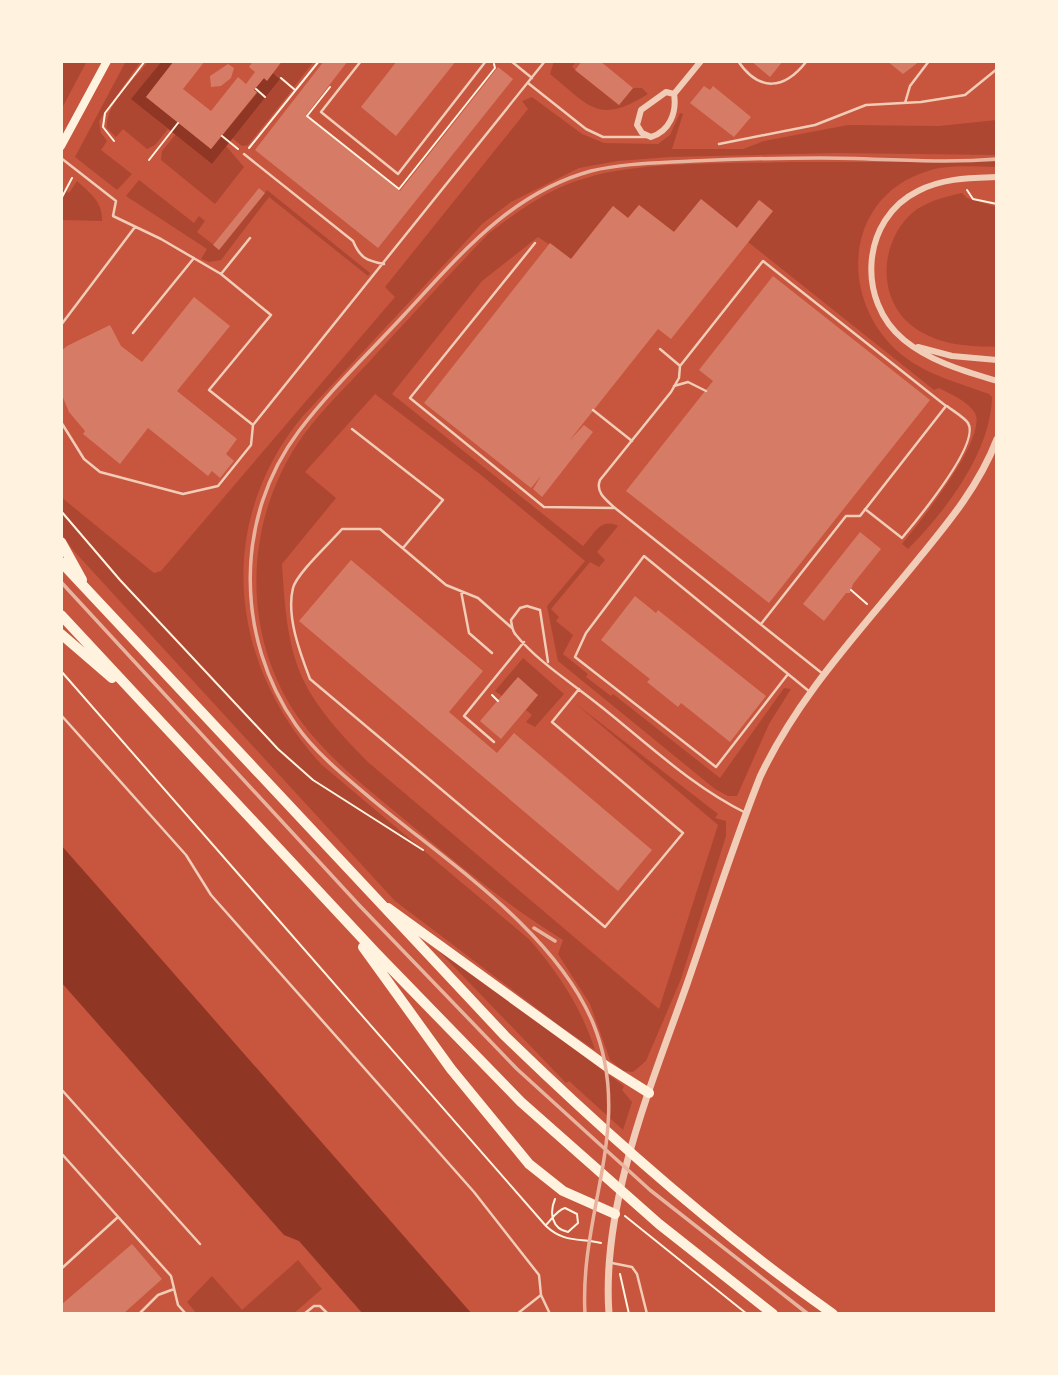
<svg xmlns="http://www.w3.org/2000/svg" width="1058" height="1375" viewBox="0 0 1058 1375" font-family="'Nunito Sans',sans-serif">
<rect width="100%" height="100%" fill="#c8553d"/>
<path fill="#ae4732" d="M61 61H87L61 110Z
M126 61H141L99 121 101 133 107 141 101 150 132 174 117 190 75 157Z
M149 61H162L132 99 168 129 155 145 147 149 123 129 116 137 107 128C105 104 135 79 149 61Z
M282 61H314L294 87 273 73Z
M554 61H576L572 67 619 105 633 88H642L648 94C598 125 591 107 550 74Z
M280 79 293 89 248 145 242 146 232 138Z
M532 97 582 134 604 143 658 144 670 135 680 113 683 114 672 149H743L764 141 848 125 939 126 997 120V155L837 153 669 157 618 161 579 168 511 202 482 224 302 417C213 526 230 665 322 765L530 940C559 974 581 1007 595 1050L564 1029 395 901 73 550 61 533V497L154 573 161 571 395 297 385 287 528 109 522 101Z
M176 134 212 164 226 146 244 167 215 204 161 160 162 151Z
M790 162H997V167C975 167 949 164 928 171 842 197 838 303 902 355 927 375 959 383 989 394L992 397C991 452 945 512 908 549L902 544C918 524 988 438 975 413 968 401 950 394 939 388L934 390 748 242 772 211 760 200 737 228 701 199 674 232 639 205 628 218 613 206 571 259 538 237 482 281 392 394 583 546C594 535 600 517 618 526L597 552 605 560 599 567 590 562 551 609 559 617 556 621 573 635 563 654 588 674 586 677 611 696 613 694 720 778 784 688 791 689 769 724 737 796H728L715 789 558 661 547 606 585 561 481 475 375 394 305 472 336 498 282 564C288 665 297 690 369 763L659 1009 718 825 576 704 718 814 715 818 726 821V836L681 979 646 1061 633 1072 623 1071 610 1060 590 1004 558 954 563 940C508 906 460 866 411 825 372 792 330 761 300 720 242 638 243 529 296 446 316 415 344 389 369 362 408 319 448 276 488 234 518 211 549 188 586 178 641 161 731 164 790 162Z
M139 180 194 223 199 216 205 221 197 232 219 249 267 190 370 273 368 276 269 197 221 260 209 262 201 259 207 249 126 196Z
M77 181C90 193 103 202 102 221L61 220V188L69 193Z
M962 193 967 198 997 207V347C971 346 946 346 923 333 877 309 876 246 912 213 927 201 944 197 962 193Z
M523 658 564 694 535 727 526 722 532 715 526 710 538 695 518 678 502 696 495 691Z
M433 945 624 1086 622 1090 632 1102 623 1130 569 1081 566 1083Z
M298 1260 322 1289 293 1314H197L187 1302 212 1276 242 1310Z"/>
<path fill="#8f3625" d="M162 61H174L146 97 211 149 257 93 254 90 264 78 267 80 273 73 280 79 212 164 131 99Z
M61 845 98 887 472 1314H363L299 1241 284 1235 61 982Z"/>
<path fill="#d67c66" d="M174 61H205L183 89 211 111 238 77 246 84 255 72 249 67 253 61H282L267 81 264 78 254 90 257 92 211 149 146 97Z
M324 61H348L306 115 400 191 498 67 513 79 378 248 255 150Z
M397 61H456L396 136 361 107Z
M582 61H600L633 88 619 105 575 70Z
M751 61H783L770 77Z
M887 61H920L903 74Z
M228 64 234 68 231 78 221 86 211 87 210 76Z
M704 86 710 90 713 86 751 117 734 137 690 103Z
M259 188 265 193 219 250 213 245Z
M701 199 737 228 759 200 773 211 671 339 658 329 569 441 584 425 593 432 542 497 533 489 541 476 531 488 424 403 550 243 571 259 613 206 628 218 639 205 674 232Z
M773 276 930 400 769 603 626 491 713 381 699 370Z
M194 297 230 326 177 391 237 439 226 454 234 461 220 478 212 471 208 476 148 428 120 464 83 434 85 431 69 412 61 393V351L67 346 110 325 121 346 142 362Z
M860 532 881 549 853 584 850 593H846L824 621 803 604Z
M351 560 483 671 449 712 497 753 514 733 652 850 618 891 299 621Z
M635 596 656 613 658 610 766 696 730 742 681 703 678 707 647 682 650 679 601 640Z
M518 677 538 695 501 739 480 721Z
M132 1244 162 1279 123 1314H61V1305Z"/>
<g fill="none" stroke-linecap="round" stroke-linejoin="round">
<path stroke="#fff3e0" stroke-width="2" d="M281 78 295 90
M330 87 307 116 399 189 495 68 494 64
M256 89 265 97
M222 136 238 149
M114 141 103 127 105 113 145 61
M249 148 319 61
M149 160 178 123
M967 190 973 199 997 204
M61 199 72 178
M61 511 120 580 278 749 313 780 423 850
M851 590 867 604
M61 671 546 1226C564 1243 579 1238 601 1243
M492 695 498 701
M625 1216 747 1314
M546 1225C552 1219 557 1210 565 1208L577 1214 578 1223 568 1232C552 1229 549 1213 555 1199
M620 1274 629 1314"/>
<path stroke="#f1ccb7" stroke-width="2.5" d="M361 61 321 112 398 174 486 61
M511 61 532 78
M738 61C759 92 784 90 806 62
M528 83 586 129 603 137H646
M905 103 910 86 929 61
M719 144 815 125 866 105 921 102 965 95 997 69
M244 154 353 241C360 258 367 261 384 264
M61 158 116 201 113 216 161 239 221 274 271 315 209 390 253 425 545 61
M535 243 410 398 544 507 615 508 823 674
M221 274 250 238
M61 325 135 227
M133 333 194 258
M660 349 679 365
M674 386 688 382 706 391
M593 410 632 441
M61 422 84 459 100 472 183 494 218 486 251 445 253 425
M352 429 443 500 403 548
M615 508C606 500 595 492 600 480L671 392 679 378 680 366 763 261 946 406 860 516H846L761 624
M865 509 902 538C916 521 981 444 968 423 964 417 953 411 947 406
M461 591 469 633 492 653
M512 628 478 598 446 585 380 529H342C331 542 297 573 293 588 286 616 300 653 310 679L605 927 683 833 552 722 579 689
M548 662 540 610 527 606 520 608 511 620C512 626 512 631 516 635 538 662 572 683 599 705 646 742 691 786 746 813
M788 674 716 767 575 657 586 633 644 556 810 692
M61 715 186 855 211 895 474 1192 539 1275 541 1295 550 1314
M494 742 464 716 524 642
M61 1089 200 1244
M61 1153 171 1276 178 1305 186 1314
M612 1263 632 1267 637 1274 647 1314
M61 1269 118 1217
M139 1314 158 1295 174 1289
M304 1314 314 1306H320L328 1314
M517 1314 541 1295"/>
<path stroke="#f1ccb7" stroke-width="6" d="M674 94 666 92 641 110 637 125 642 133 651 137C670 131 677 112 674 94L701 61
M997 177C970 178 943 178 918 191 861 219 856 301 904 340 931 362 964 371 997 381
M918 347 952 356 997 360"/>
<path stroke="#f1ccb7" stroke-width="7" d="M609 1314C601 1204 651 1086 687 984 711 915 733 845 760 777 798 696 859 632 916 562 948 523 979 486 997 439"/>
<path stroke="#fff3e0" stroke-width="8" d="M61 146 107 61"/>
<path stroke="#fff3e0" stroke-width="10" d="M61 542 82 580
M61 562 505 1036C608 1136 715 1231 833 1314
M61 615 376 953 521 1102 659 1224 773 1314
M61 634 112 678
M388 908 606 1066 649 1093
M363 947 451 1069 529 1164 563 1191 615 1214"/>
<path stroke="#e9b49f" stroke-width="3.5" d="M61 582 359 905 517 1069 650 1190 808 1314
M534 928 555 941
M585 1314C579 1211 635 1125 593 1023 555 932 450 864 375 802 347 778 317 755 296 725 235 638 234 517 299 431 330 390 369 353 404 315 459 256 510 193 591 171 624 163 659 163 692 161 735 159 778 158 821 158 880 158 938 164 997 159"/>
</g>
<rect width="1058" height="1375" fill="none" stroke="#fff3e0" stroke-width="126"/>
</svg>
